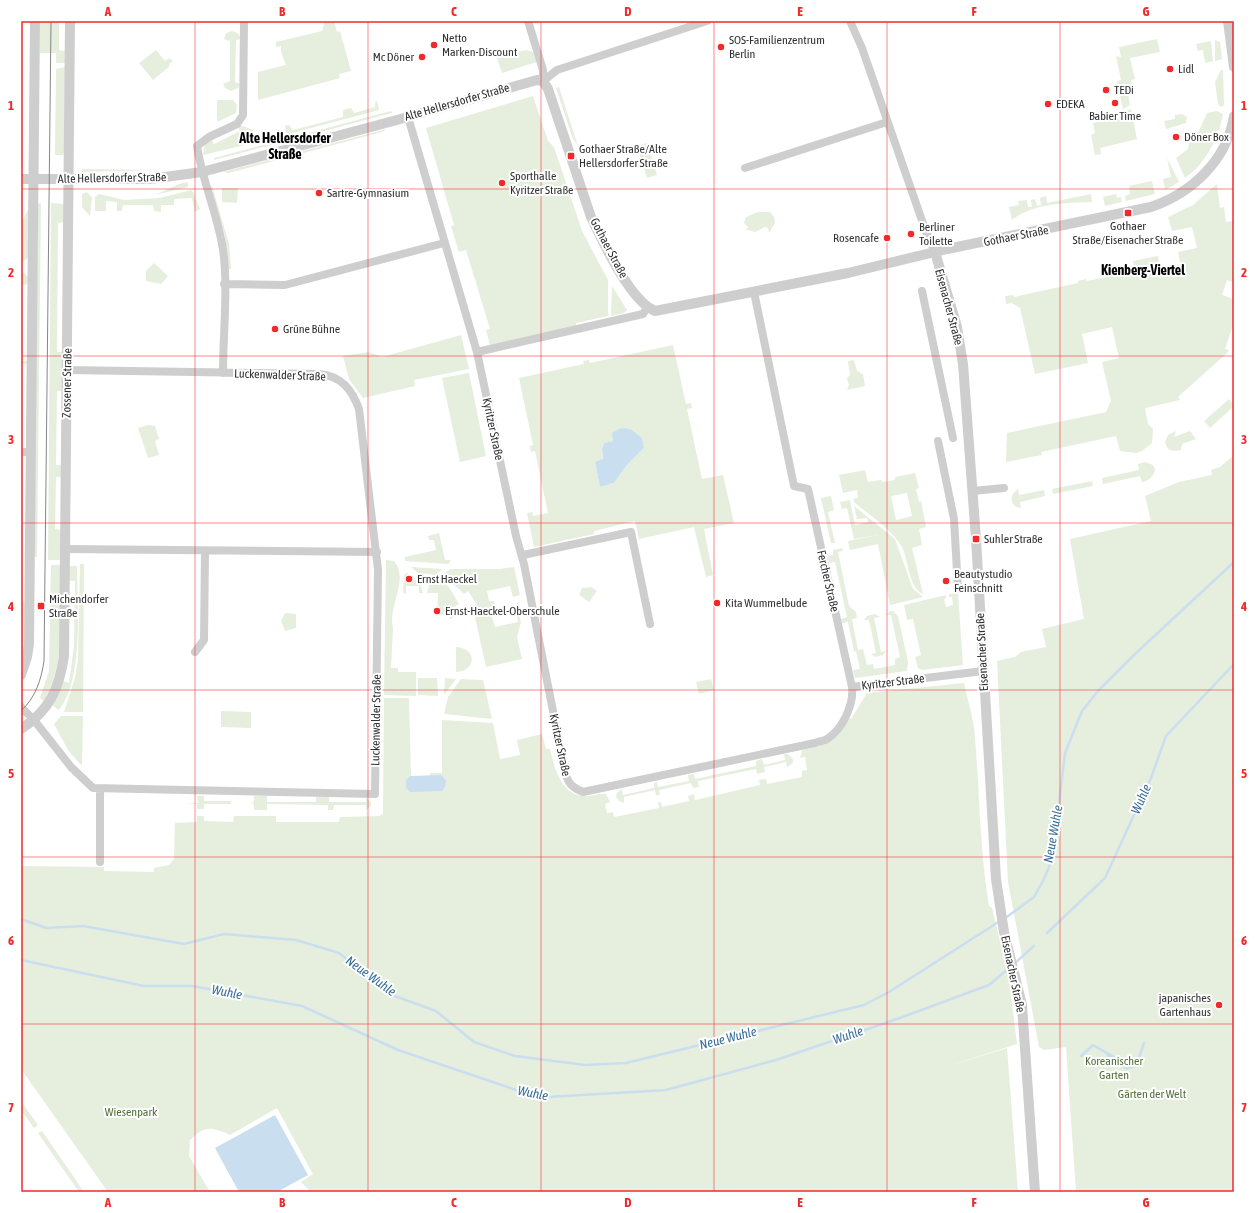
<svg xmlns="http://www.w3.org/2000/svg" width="1255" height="1213" viewBox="0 0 1255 1213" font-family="'Asap Condensed',sans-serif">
<rect width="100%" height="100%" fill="#fff"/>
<path fill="#e6eede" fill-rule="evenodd" d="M40 21H59V50L66 51 65 63H56V53H40Z
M325 21H334L337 32 340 31 351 71 339 74 340 78 258 100V72L286 65 281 52V46L276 47V42L322 31Z
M232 31 238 33 241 39 236 40 235 82 240 84 238 88 231 91 225 88 223 84 230 81V41L224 39 226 33Z
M1157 39 1160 52 1130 58 1135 79 1131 80 1133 92 1128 94 1130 105 1123 109 1117 81 1121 80 1116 56 1121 57 1119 47Z
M1215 40 1220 42 1222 59 1215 61Z
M1211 41 1213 61 1205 63 1203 50 1198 51 1196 44Z
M156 50 165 61 169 58 173 61 169 64 170 66 153 80 139 63Z
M526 50 533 52 537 62 502 73 497 58Z
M65 67 64 153 63 155H55L56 69Z
M1221 70H1223L1224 105 1221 107 1218 104 1215 82Z
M559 87 577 143 578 145 573 139 556 88Z
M533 96 548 141 554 147 582 231 608 280V316L576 323V326L490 345 486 330 490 329 466 250 459 252 451 226 454 225 426 128Z
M217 100H233L237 105 236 113 217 122Z
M377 101 379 110 266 140 265 131 270 137 286 133 285 126 289 125 293 130 343 117V110L351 108 354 113 375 107V102Z
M1131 109 1137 139 1100 148 1101 154 1095 155 1091 135 1095 133 1093 123 1123 117 1126 111Z
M391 111 392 113 214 160V158Z
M1217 111 1223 114C1218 139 1206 163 1185 178L1176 158 1188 149 1190 138 1199 131 1207 113Z
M1182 114 1187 117 1186 123 1166 129 1164 121 1175 119V115Z
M240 125 253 130 252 134 253 143 203 155 205 143 211 139 214 144 240 131 238 126Z
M387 129 382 132 229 173 223 172Z
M647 143 657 175 647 178 637 146Z
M1167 158 1179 182 1165 190 1163 179 1171 177Z
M82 169 158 170 82 172Z
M1152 181 1155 194 1126 201 1125 196 1130 194 1129 186Z
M188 182V187L155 195 179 184Z
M1217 184 1220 208 1224 207 1226 222 1234 221V283L1227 280 1222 295 1234 299V322L1225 349 1229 350 1227 353 1178 397 1180 400 1145 408 1148 424 1153 429 1152 443 1142 451 1136 453 1120 451 1116 436 1041 452 1042 455 1006 462 1007 433 1106 412 1111 401 1102 362 1119 358 1112 327 1082 334 1088 363 1035 374 1020 308 1012 303 1006 304 1005 296 1013 295 1014 297 1078 283V281L1086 279 1087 281 1135 271 1133 261 1158 256 1162 276 1182 272 1178 252 1197 248 1192 227 1172 231 1168 217 1193 205Z
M212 186 229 244 231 269H228L225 236 210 187Z
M222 188H238L237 203 222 202Z
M191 190 193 192 200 209 195 212 192 198 174 199V205H161V212L154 211 153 205H123L122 211H117V202L106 201V211H95V197L99 194 124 200 160 198Z
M87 192 92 198 90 216 82 207V194Z
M1091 194 1092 202C1066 203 1033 203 1012 220L1009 207 1019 205 1018 201 1027 200 1028 207H1032L1031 200 1035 199 1037 206 1041 205 1040 198 1046 196 1047 203Z
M1116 194 1117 198 1121 197 1122 202 1105 206 1103 197Z
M41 203 37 557H34L38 204Z
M51 203 64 204V222L58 223 57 352H63L62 391H57L56 465H61V477H56L55 529 61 530V560H48Z
M29 208V254L27 259 21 262V223Z
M758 212H770L774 217 775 223 769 233 768 228 765 227 755 232 744 229H747L748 227 744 223 746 217Z
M154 263 168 276 161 284 146 281V271Z
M21 272C28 273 28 278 29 284L22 285V361H28V364H21Z
M612 286 627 310 624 313 611 316Z
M461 335 469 369 414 380 415 386 363 398 349 379 343 356 369 352 382 357Z
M673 345 686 404 691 403 692 408 687 409 702 479 723 475 734 523 704 529 713 575 706 577 694 527 639 539 635 521 594 531V534L534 547 527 513 532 512 533 516 548 513 535 451 531 452 530 446 533 445 519 378 584 364 583 361 589 360 590 363ZM625 428 632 430 642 438 644 448 626 466 614 483 600 487 595 462 603 461 602 449 604 443 613 441 615 431Z
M854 360 857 371 863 374 865 386 847 390 849 385 847 378 850 375 848 361Z
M469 373 486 456 460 462 442 378Z
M1229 399 1234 406 1210 428 1204 421Z
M148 425 155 426 159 439 155 441 159 455 148 458 138 428Z
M1176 431 1174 437 1190 431 1196 439 1182 444 1181 450C1173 452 1167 451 1165 442L1168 435Z
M1234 455V1192H1076L1066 1047 1044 1050 1039 1047 1008 882 997 661 1015 657 1021 652 1046 647 1042 629 1084 619 1070 539 1151 521 1145 496 1179 482 1212 475 1211 470 1220 467Z
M1145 462 1153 465 1155 469C1154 476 1149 481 1142 482L1140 476 1103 484 1102 478 1139 470 1138 464Z
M865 470 868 482 881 480 882 482 895 480V477L915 473 919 488 916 489 919 502 921 501 926 527 919 529 922 545 912 548 923 594C908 587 909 561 902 547 892 529 869 515 854 502L853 499 858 498 857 490 843 493 839 475ZM907 493 912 516 896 520 891 496Z
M1092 481 1093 486 1053 494 1052 489Z
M1018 489 1019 495 1044 490 1045 496 1020 502 1021 508C1010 507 1008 495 1018 489Z
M831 496 834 510 828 512 835 543H831L821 498Z
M850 500 855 525 868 522 867 518 857 519 854 506 895 539 913 589 923 597 890 605 878 544 850 550 848 541 878 535 854 539 847 508 842 509 840 502Z
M439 533 445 560H451L450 562 448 564 405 561V557L436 550 434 540H429L428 536Z
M842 548 843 551 838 552 849 606 856 612 857 618 852 619 858 650 863 649 867 665 873 664 874 669 895 665V659L900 657 891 615H886L890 611H893L898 616 908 662 907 671 855 678 853 670 860 669 856 651 854 652 848 622 842 623 841 619 847 617 835 562 829 563 828 556 833 555V550Z
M386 560 394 561C410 580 387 607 393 628L391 668H398V672H416V696L384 695Z
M80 564H84L83 712H64L75 678 78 660Z
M51 565H60C60 610 67 661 44 701L40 698 49 671Z
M69 566H77C77 606 84 678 59 710L53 706 63 681 69 683 74 646 75 581H69Z
M411 567 443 569 435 575 418 573Z
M514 567 520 595 513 597 510 586 487 591 489 601H494L497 615 492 617 495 627 518 622 516 611 518 612 521 622 517 637 522 659 486 667 475 617 480 616 476 603 468 591 464 594 457 587 440 577 450 569H500Z
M407 573 420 584 423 593H419V586H406V593H403L404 575Z
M437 579 449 587 459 604 454 607 458 615 450 619 448 614 437 615 438 593H427L429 585Z
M591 587 597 591 589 602 579 595 582 588Z
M958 593 963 665 922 670 918 668 915 657 921 655 913 619 907 620 904 605 946 595V598L944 599 946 607 953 605 952 597H949V594Z
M21 596C30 607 24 648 21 662Z
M285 613 296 614V628L285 631 281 621Z
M875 614 880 617 874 618 881 652 886 651 883 655 875 657 871 654 876 653 869 620H864L867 616Z
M456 647C477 648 477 671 456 672Z
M418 678H437L438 696 418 695Z
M445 678 456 679 444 695Z
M461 679 483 680 492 719 444 714 448 697Z
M711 679 714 690 699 694 696 682Z
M964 683C967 698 972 713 974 728 980 787 979 847 989 906L992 908 1009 978 1017 1044 939 1069 1007 1048 1018 1192H311L301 1182 313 1174 277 1108 230 1135C211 1127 206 1125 190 1140L189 1156 210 1192H108L21 1069V866L104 867V871L154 872V868L169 865 174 859 175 823 197 822V816H204V821L233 822 234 816H276V822H339L340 817 379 816 383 814 384 698H409L411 776 409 777 441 775 430 776V773H442V720L493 723 500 759 520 755 517 740 542 734 546 749H550C554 767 561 795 584 796 591 797 599 793 606 794L610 802 605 804 607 813 613 812 614 817 659 808 658 802H661L662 807 689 801 688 796 694 794 695 800 760 785 759 780 766 779 767 784 802 777V771L807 770 805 757 800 758 802 750C830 744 833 742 848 718L851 719 867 693Z
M221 711 251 712V728L221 727Z
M61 716H83L82 765 80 764 68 750 54 724Z
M784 754H788L793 759V763L787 767 786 762 764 767 765 772 757 774 756 769 698 781 699 787 693 788 691 783 659 790 660 795H656L655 790 624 797V803L619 801 616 797 617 793 622 789 623 795 654 788V783L657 782 658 787 689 781 688 775 694 774 695 779 756 766V761L762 759 764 765 785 760Z
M197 796H204V801H231V804H204V809H197V804H186L198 803Z
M254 796H267V802H316V797H329V802H366V797L371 803V806L366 810V805H334L333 810H328V805L267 804V810H254V804L252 803 254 801Z
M21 1101 38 1125 34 1128 21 1110Z
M42 1131 84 1192H79L38 1133Z"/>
<path fill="#c9deef" d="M625 428 632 430 642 438 644 448 626 466 614 483 600 487 595 462 603 459 602 449 604 443 613 441 612 433 619 429Z
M441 775 446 780 445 787 442 791 410 792 406 788V780L410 776Z
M1104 1050 1126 1062 1141 1056 1142 1059 1140 1066 1126 1070 1108 1058Z
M275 1115 308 1175 277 1192H239L215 1148Z"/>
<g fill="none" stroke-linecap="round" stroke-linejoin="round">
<path stroke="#c9deef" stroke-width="2.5" d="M21 919 46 928 83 926 184 944 224 934 296 940 339 953 392 995 436 1011 474 1042 515 1056 585 1065 626 1063 864 1005 889 992 1000 921
M1004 919 1034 897 1044 879 1052 860 1065 753 1082 711 1098 691 1135 654 1234 562
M1047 933 1105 878 1151 778 1166 736 1234 664
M21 960 144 986H192L302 1006 398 1050 525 1093 548 1097 666 1090 776 1060 900 1018 989 985 1009 968
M1015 963 1034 946
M1081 1056 1093 1045 1105 1052
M1139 1058 1144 1043"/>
<path stroke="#cecece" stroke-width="8" d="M528 21 543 70V81
M850 21 862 48 926 232 935 252
M543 81 557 70 707 21
M408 117 477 352 516 536 524 564 565 772C568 783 571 787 583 792L815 743C819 741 824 741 827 739 843 729 854 704 852 687L808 489 794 486 754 292
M745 168 887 122
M224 284 285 285 444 243
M922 291 953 438
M477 352 643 314 647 308
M223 373C223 333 229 281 222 244 216 210 202 180 197 146L209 137 237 124 243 115 244 21
M938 441 954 519 958 589
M21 452H31
M972 491 1004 488
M66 549 377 552
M523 555 631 532 650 624
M195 652 204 640 205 551
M852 687 983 671
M21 707 34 720 71 767 93 788 375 794 378 570 359 409C352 390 342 376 319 374L67 370
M100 862V789"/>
<path stroke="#cecece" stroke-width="10" d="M1228 21 1234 67
M21 179H150L202 172 397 120 537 80 543 81 548 89 591 217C603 242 630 301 655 311L848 273 947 249 1151 207C1192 193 1227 160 1234 116
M935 252 957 327 963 364 976 539 996 879 1004 932 1022 1005 1035 1192
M21 675 27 657 29 644 35 21
M21 729C50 710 59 689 64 656L70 21"/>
<path stroke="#868686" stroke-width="1" d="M21 711C36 697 41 680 44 661L51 21"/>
</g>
<path fill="none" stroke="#f2282a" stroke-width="1" stroke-opacity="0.55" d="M195 21V1192M368 21V1192M541 21V1192M714 21V1192M887 21V1192M1060 21V1192M21 189H1234M21 356H1234M21 523H1234M21 690H1234M21 857H1234M21 1024H1234"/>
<g fill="#f2282a" stroke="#fff" stroke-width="1.5">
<circle cx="434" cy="45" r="4"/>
<circle cx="721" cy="47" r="4"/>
<circle cx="422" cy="57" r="4"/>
<circle cx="1170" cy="69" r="4"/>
<circle cx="1106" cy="90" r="4"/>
<circle cx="1115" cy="103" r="4"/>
<circle cx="1048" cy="104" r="4"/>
<circle cx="1176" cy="137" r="4"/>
<rect x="567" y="152" width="8" height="8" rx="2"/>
<circle cx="502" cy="183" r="4"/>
<circle cx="319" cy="193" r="4"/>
<rect x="1124" y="209" width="8" height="8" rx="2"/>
<circle cx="911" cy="234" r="4"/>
<circle cx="887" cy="238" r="4"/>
<circle cx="275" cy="329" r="4"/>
<rect x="972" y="535" width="8" height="8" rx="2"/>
<circle cx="409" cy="579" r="4"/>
<circle cx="946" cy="581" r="4"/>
<circle cx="717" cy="603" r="4"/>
<rect x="37" y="602" width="8" height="8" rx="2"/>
<circle cx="437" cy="611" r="4"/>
<circle cx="1219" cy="1005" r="4"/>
</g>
<g text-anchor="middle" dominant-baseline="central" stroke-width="4" stroke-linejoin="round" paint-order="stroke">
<g font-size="12" fill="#313131" stroke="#fff" text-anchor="start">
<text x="442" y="38">Netto<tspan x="442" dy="14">Marken-Discount</tspan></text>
<text x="729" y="40">SOS-Familienzentrum<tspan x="729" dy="14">Berlin</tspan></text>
<text x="414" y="57" text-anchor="end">Mc Döner</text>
<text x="1178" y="69">Lidl</text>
<text x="1114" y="90">TEDi</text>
<text x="1056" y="104">EDEKA</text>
<text x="1115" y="116" text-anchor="middle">Babier Time</text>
<text x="1184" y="137">Döner Box</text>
<text x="579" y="149">Gothaer Straße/Alte<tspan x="579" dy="14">Hellersdorfer Straße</tspan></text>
<text x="510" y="176">Sporthalle<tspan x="510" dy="14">Kyritzer Straße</tspan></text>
<text x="327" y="193">Sartre-Gymnasium</text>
<text x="1128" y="226" text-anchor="middle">Gothaer<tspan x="1128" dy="14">Straße/Eisenacher Straße</tspan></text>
<text x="919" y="227">Berliner<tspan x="919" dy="14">Toilette</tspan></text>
<text x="879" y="238" text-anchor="end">Rosencafe</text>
<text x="283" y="329">Grüne Bühne</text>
<text x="984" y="539">Suhler Straße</text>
<text x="954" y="574">Beautystudio<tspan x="954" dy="14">Feinschnitt</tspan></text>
<text x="417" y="579">Ernst Haeckel</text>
<text x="49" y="599">Michendorfer<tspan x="49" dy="14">Straße</tspan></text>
<text x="725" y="603">Kita Wummelbude</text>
<text x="445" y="611">Ernst-Haeckel-Oberschule</text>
<text x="1211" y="998" text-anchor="end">japanisches<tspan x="1211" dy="14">Gartenhaus</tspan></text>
</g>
<g font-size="12" fill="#313131" stroke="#fff">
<text transform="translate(457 102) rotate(-16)">Alte Hellersdorfer Straße</text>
<text transform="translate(112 178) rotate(-1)">Alte Hellersdorfer Straße</text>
<text transform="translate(1016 236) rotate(-11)">Gothaer Straße</text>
<text transform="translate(609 248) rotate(62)">Gothaer Straße</text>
<text transform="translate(949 307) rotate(75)">Eisenacher Straße</text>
<text transform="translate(280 375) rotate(2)">Luckenwalder Straße</text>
<text transform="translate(67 383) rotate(-89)">Zossener Straße</text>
<text transform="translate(493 429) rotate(78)">Kyritzer Straße</text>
<text transform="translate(828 581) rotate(77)">Fercher Straße</text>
<text transform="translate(982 652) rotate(-93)">Eisenacher Straße</text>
<text transform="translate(893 682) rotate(-7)">Kyritzer Straße</text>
<text transform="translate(376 720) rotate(-89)">Luckenwalder Straße</text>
<text transform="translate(560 745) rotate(78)">Kyritzer Straße</text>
<text transform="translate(1013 974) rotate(78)">Eisenacher Straße</text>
</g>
<g font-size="12" fill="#50703a" stroke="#fff">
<text x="1114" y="1061">Koreanischer<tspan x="1114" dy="14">Garten</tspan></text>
<text x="1152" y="1094">Gärten der Welt</text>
<text x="131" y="1112">Wiesenpark</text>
</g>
<g font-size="13" font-style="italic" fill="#376d9a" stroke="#fff">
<text transform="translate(1141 799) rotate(-66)">Wuhle</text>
<text transform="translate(1053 834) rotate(-80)">Neue Wuhle</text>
<text transform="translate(371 976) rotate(36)">Neue Wuhle</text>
<text transform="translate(227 992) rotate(11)">Wuhle</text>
<text transform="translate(848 1035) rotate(-19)">Wuhle</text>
<text transform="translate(728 1038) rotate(-14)">Neue Wuhle</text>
<text transform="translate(533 1093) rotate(11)">Wuhle</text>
</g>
<g font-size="14" font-weight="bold" fill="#000" stroke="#fff">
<text x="285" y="138">Alte Hellersdorfer<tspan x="285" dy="16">Straße</tspan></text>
<text x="1143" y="270">Kienberg-Viertel</text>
</g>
</g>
<rect width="1255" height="1213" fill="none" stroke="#ffffff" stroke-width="44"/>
<rect x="22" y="22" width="1211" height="1169" fill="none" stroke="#f2282a" stroke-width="1.5"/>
<g font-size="13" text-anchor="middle" font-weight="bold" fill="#f2282a">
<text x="108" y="16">A</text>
<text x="282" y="16">B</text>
<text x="454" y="16">C</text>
<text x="628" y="16">D</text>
<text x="800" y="16">E</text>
<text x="974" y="16">F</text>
<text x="1146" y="16">G</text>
<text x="11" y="110">1</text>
<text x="1244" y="110">1</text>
<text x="11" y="277">2</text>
<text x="1244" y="277">2</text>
<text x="11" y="444">3</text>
<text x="1244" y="444">3</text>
<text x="11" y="611">4</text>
<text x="1244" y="611">4</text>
<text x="11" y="778">5</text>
<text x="1244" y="778">5</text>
<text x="11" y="945">6</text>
<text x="1244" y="945">6</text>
<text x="11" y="1112">7</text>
<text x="1244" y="1112">7</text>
<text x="108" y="1207">A</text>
<text x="282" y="1207">B</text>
<text x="454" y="1207">C</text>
<text x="628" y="1207">D</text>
<text x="800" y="1207">E</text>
<text x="974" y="1207">F</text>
<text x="1146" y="1207">G</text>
</g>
</svg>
